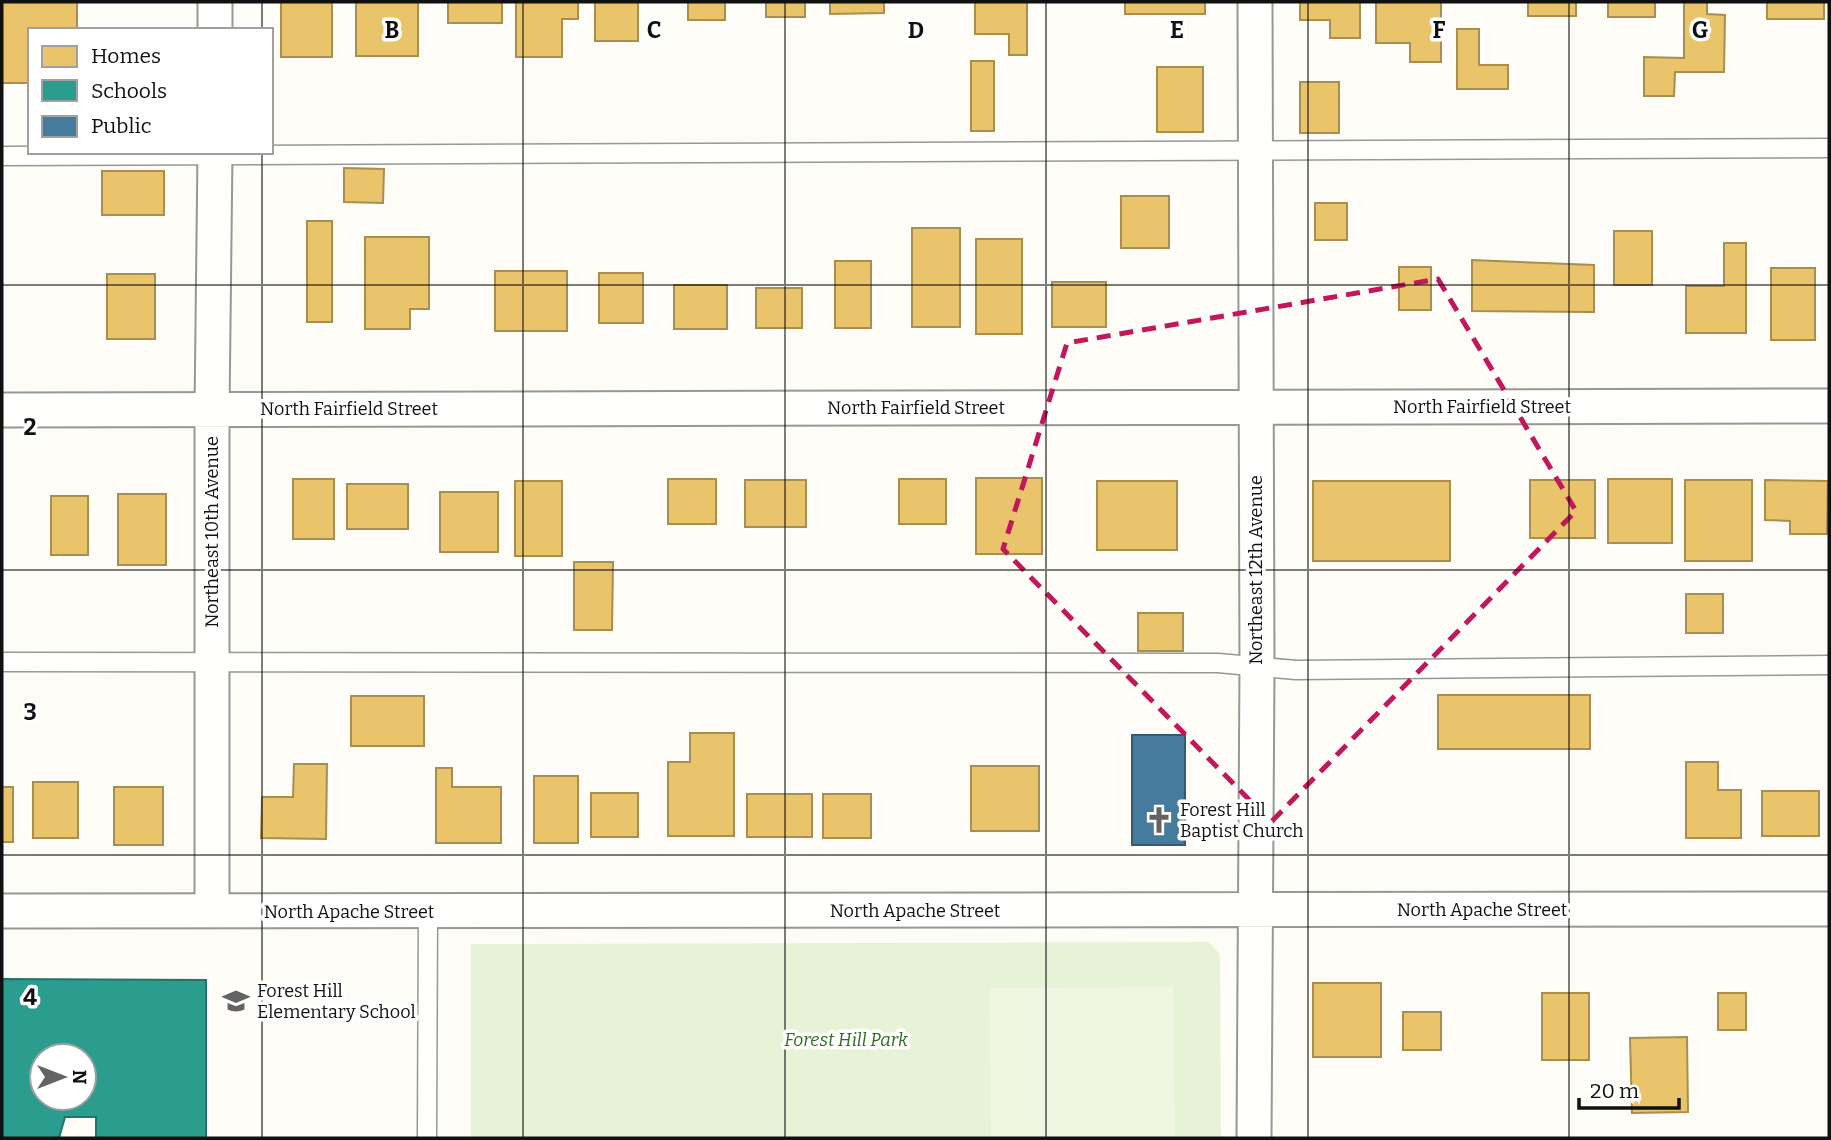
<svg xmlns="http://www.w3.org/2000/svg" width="1831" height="1140" viewBox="0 0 1831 1140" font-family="Bitter,serif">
<rect width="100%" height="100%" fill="#fdfcf7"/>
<path fill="#e7f3d7" d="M1209 942 1220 954 1221 1138H471V944Z"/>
<path fill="#f0f6e1" d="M1173 987 1175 1138H991L990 988Z"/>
<path fill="#e9c46a" stroke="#a88e4f" stroke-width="2" d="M2 2H77V30H30V83H2Z
M281 2H332V57H281Z
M356 2H418V56H356Z
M448 2H502V23H448Z
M516 2H578V19H562V57H516Z
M595 2H638V41H595Z
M688 2H725V20H688Z
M766 2H805V17H766Z
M830 2H884V13L830 14Z
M975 2H1027V55H1009V34H975Z
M1125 2H1205V14H1125Z
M1300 2H1360V38H1330V20H1300Z
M1376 2H1441V62H1410V43H1376Z
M1528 2H1576V16H1528Z
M1608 2H1655V17H1608Z
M1684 2H1707V14L1725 15 1724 72H1675L1674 96H1644V57L1684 58Z
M1767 2H1824V19H1767Z
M1457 29H1479V65H1508V89H1457Z
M971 61H994V131H971Z
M1157 67H1203V132H1157Z
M1300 82H1339V133H1300Z
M344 168 384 169 383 203 344 202Z
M102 171H164V215H102Z
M1121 196H1169V248H1121Z
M1315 203H1347V240H1315Z
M307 221H332V322H307Z
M912 228H960V327H912Z
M1614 231H1652V285H1614Z
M365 237H429V309H410V329H365Z
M976 239H1022V334H976Z
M1724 243H1746V333H1686V286H1724Z
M1472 260 1594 265V312L1472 311Z
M835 261H871V328H835Z
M1399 267H1431V310H1399Z
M1771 268H1815V340H1771Z
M495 271H567V331H495Z
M599 273H643V323H599Z
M107 274H155V339H107Z
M1052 282H1106V327H1052Z
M674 285H727V329H674Z
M756 288H802V328H756Z
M976 478H1042V554H976Z
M293 479H334V539H293Z
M668 479H716V524H668Z
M899 479H946V524H899Z
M1608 479H1672V543H1608Z
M745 480H806V527H745Z
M1530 480H1595V538H1530Z
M1685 480H1752V561H1685Z
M1765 480 1828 481 1827 534H1790V521L1765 520Z
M515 481H562V556H515Z
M1097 481H1177V550H1097Z
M1313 481H1450V561H1313Z
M347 484H408V529H347Z
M440 492H498V552H440Z
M118 494H166V565H118Z
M51 496H88V555H51Z
M574 562H613L612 630H574Z
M1686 594H1723V633H1686Z
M1138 613H1183V651H1138Z
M1438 695H1590V749H1438Z
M351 696H424V746H351Z
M690 733H734V836H668V762H690Z
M1686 762H1718V790H1741V838H1686Z
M294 764H327L326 839 261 838 262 797H293Z
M971 766H1039V831H971Z
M436 768H452V787H501V843H436Z
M534 776H578V843H534Z
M33 782H78V838H33Z
M2 787H13V842H2Z
M114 787H163V845H114Z
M1762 791H1819V836H1762Z
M591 793H638V837H591Z
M747 794H812V837H747Z
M823 794H871V838H823Z
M1313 983H1381V1057H1313Z
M1542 993H1589V1060H1542Z
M1718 993H1746V1030H1718Z
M1403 1012H1441V1050H1403Z
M1687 1037 1688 1112 1632 1113 1630 1038Z"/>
<path fill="#2a9d8f" stroke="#227369" stroke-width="2" fill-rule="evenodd" d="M2 979 206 980V1138H96V1117H65L59 1138H2ZM42 1056H84V1098H42Z"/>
<path fill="#457b9d" stroke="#355b73" stroke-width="2" d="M1132 735H1185V845H1132Z"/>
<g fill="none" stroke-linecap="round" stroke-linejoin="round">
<defs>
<path id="service" d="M2 156 1829 148
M2 662 1218 663 1296 670 1829 665
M427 1138 428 912"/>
<path id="minor" d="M215 2V30
M2 410 1829 406
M2 911 1829 909
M212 911V410L215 152
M1254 1138 1257 667 1255 2"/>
</defs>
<use href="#service" stroke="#979795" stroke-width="21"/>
<use href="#minor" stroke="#979795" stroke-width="37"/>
<use href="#service" stroke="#fffffe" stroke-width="18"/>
<use href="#minor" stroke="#fffffe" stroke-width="33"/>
</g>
<path fill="none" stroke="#c2185b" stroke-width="5" stroke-dasharray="14 9" stroke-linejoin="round" d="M1438 279 1576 511 1271 822 1003 549 1067 343Z"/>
<path fill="none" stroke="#111" stroke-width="2" stroke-opacity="0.55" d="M262 2V30M523 2V1138M785 2V1138M1046 2V1138M1308 2V1138M1569 2V1138M262 152V1138M2 285H1829M2 570H1829M2 855H1829"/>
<defs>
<symbol id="church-bare" viewBox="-9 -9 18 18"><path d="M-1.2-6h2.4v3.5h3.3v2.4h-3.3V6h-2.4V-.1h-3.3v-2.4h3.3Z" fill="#646362" stroke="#fff" stroke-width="2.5" paint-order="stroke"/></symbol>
<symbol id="school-bare" viewBox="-9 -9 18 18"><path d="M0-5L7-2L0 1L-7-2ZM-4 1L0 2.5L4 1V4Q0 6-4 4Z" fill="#646362" stroke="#fff" stroke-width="2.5" paint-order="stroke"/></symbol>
</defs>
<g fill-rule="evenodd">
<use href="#church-bare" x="1140" y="801" width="38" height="38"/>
<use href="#school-bare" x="217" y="982" width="38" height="38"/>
</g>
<g text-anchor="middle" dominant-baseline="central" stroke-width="7" stroke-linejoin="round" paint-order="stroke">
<g font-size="18" fill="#111" stroke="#fff">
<text x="1482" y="407">North Fairfield Street</text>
<text x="916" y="408">North Fairfield Street</text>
<text x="349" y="409">North Fairfield Street</text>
<text transform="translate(212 532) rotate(-90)">Northeast 10th Avenue</text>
<text transform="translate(1256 570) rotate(-90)">Northeast 12th Avenue</text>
<text x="1482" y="910">North Apache Street</text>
<text x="915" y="911">North Apache Street</text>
<text x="349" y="912">North Apache Street</text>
</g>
<g font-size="18" fill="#111" stroke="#fff" text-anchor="start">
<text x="1180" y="810">Forest Hill<tspan x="1180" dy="21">Baptist Church</tspan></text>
<text x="257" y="991">Forest Hill<tspan x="257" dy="21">Elementary School</tspan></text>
</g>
<g font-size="18" font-style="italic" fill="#2f6b1f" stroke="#fff">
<text x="846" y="1040">Forest Hill Park</text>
</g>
</g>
<g font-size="23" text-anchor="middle" font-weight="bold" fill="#111" stroke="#fff" stroke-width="7" stroke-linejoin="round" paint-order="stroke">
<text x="392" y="38">B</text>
<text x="654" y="38">C</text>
<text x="916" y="38">D</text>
<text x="1177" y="38">E</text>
<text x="1439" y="38">F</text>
<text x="1700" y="38">G</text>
<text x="30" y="435">2</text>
<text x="30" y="720">3</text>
<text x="30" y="1005">4</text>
</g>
<rect width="1831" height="1140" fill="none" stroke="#111111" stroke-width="7"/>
<rect x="28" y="28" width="245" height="126" fill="#ffffff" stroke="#a0a0a0" stroke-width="2"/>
<rect x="42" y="46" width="35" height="21" fill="#e9c46a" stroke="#a0a0a0" stroke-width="2"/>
<text x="91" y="63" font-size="21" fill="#111111">Homes</text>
<rect x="42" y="80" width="35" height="21" fill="#2a9d8f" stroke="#a0a0a0" stroke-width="2"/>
<text x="91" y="98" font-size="21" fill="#111111">Schools</text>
<rect x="42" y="116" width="35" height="21" fill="#457b9d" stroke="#a0a0a0" stroke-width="2"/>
<text x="91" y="133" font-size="21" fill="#111111">Public</text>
<g transform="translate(63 1077) rotate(90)"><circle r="33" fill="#ffffff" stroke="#a0a0a0" stroke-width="2"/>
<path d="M0-5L12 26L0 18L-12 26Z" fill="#646362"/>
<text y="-10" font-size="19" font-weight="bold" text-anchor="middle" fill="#111111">N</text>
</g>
<path d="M1579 1098v10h100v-10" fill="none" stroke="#111111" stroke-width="3.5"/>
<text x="1590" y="1098" font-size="21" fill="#111111" stroke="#ffffff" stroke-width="5" paint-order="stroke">20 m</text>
</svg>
